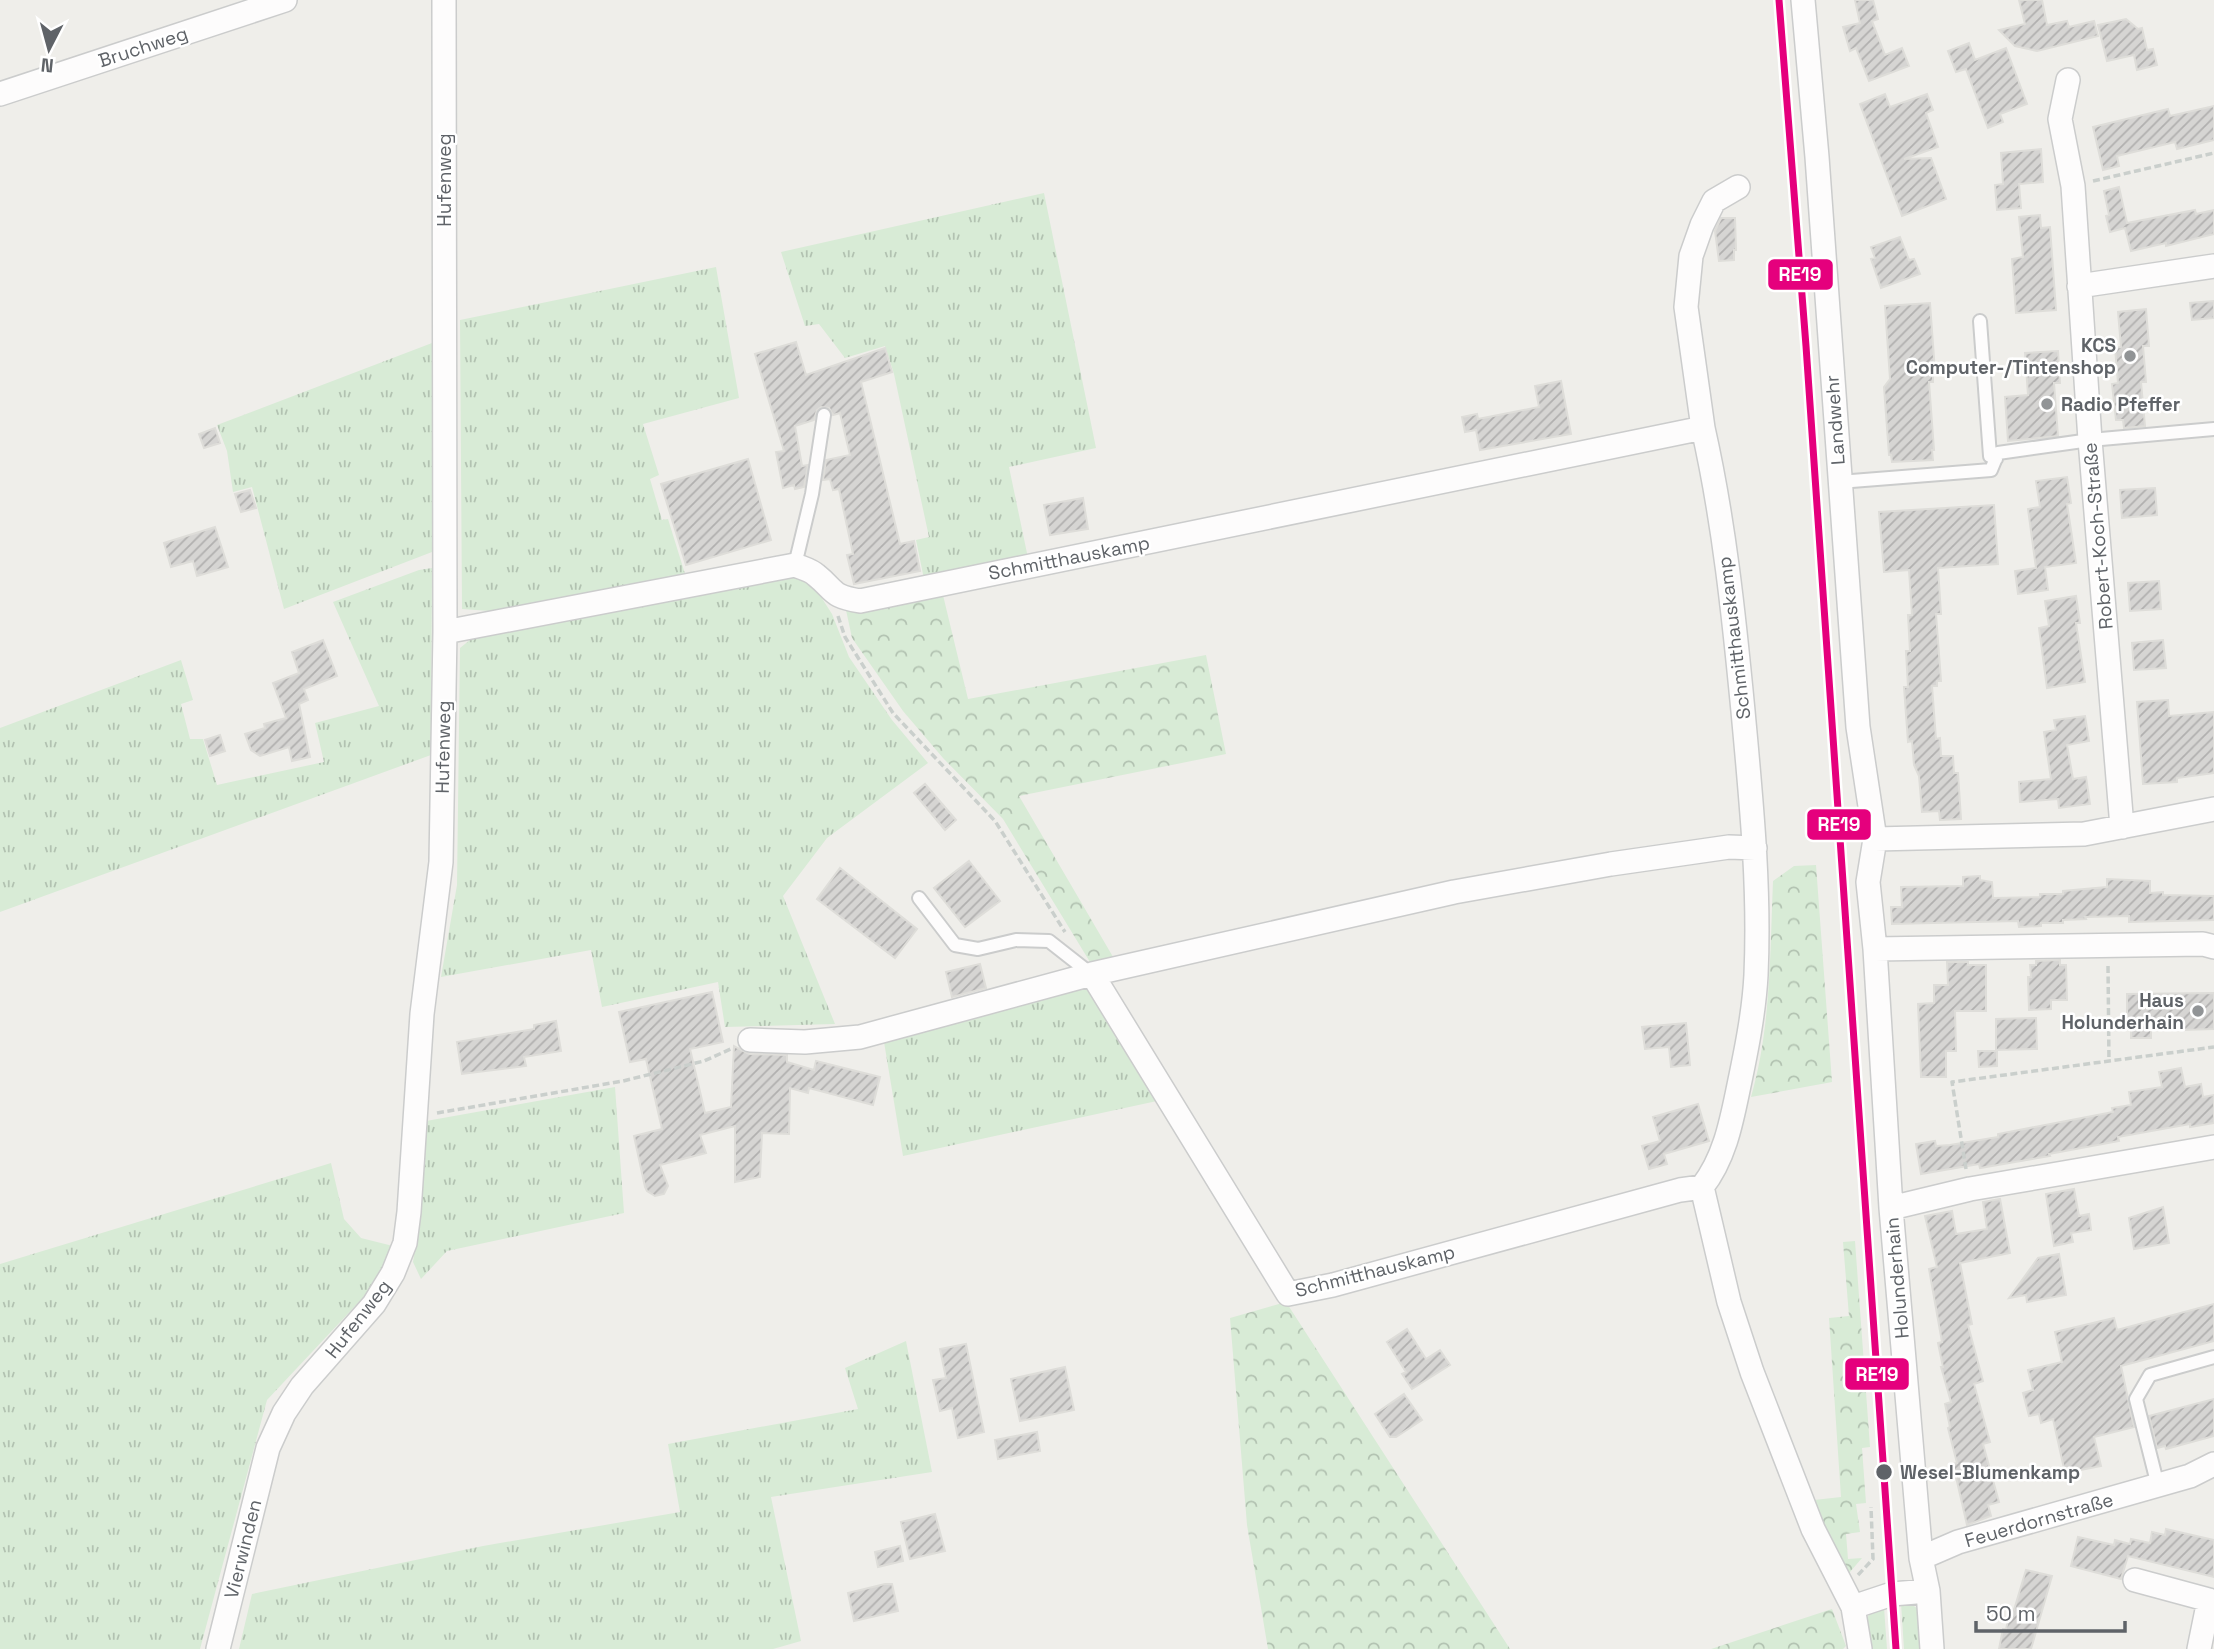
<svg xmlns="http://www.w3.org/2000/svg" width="2214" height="1649" viewBox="0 0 2214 1649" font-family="'Space Grotesk',sans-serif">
<defs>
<pattern id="grass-tufts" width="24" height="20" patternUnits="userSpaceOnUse" patternTransform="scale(1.75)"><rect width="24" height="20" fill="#d8ebd6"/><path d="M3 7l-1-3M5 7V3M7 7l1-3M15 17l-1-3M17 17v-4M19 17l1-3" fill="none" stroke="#b2c2b1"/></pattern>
<pattern id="forest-crowns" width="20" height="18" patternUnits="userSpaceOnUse" patternTransform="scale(1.75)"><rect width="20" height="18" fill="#d8ebd6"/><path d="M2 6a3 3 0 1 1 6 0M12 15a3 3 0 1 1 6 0" fill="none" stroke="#b2c2b1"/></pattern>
<pattern id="building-hatch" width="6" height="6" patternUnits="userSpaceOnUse" patternTransform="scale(1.75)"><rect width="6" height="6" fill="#d6d5d3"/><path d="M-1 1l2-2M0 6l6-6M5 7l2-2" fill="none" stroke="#b1b0af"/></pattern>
</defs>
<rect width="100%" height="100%" fill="#efeeea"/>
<path fill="url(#grass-tufts)" d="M1044 193 1096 448 1009 467 1028 558 924 579 916 540 929 537 894 374 885 346 845 358 819 324 805 326 781 252Z
M716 267 739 398 643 424 659 475 650 479 662 520 668 519 686 577 515 613 462 609 460 320Z
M432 343V552L284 609 252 487 233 492 227 451 217 425Z
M432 568 431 755 0 912V728L181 660 193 700 181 704 190 739H203L217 785 324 762 315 723 379 706 333 602 419 570Z
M780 573 809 578 832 614 849 657 892 720 928 763 827 838 783 896 835 1024 725 1027 718 982 602 1007 591 950 441 977 457 885 460 648 476 635Z
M1086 985 1157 1101 903 1156 883 1036Z
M615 1087 624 1213 447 1251 421 1279 413 1262 419 1221 426 1121Z
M331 1163 344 1219 361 1238 393 1246 388 1271 267 1400 200 1649H0V1264Z
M906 1341 932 1472 771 1497 801 1641 773 1649H239L252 1594 483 1546 680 1512 668 1444 858 1409 845 1368Z
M1907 1602 1917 1608 1919 1612 1920 1649H1904L1901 1603Z
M1884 1607 1887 1649H1868L1863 1624 1869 1615Z"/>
<path fill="url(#forest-crowns)" d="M942 591 968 699 1206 655 1226 754 1019 796 1116 962 1093 967 1003 819 943 758 903 711 852 638 846 610Z
M1816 865 1832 1082 1751 1097C1771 1028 1770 953 1773 881L1794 866Z
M1855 1241 1870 1447 1862 1448 1866 1503 1856 1504 1860 1532 1846 1534 1848 1559 1862 1558 1844 1579 1814 1500 1841 1497 1829 1318 1849 1316 1843 1242Z
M1286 1302 1510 1649H1268L1247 1525 1230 1318Z
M1832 1609 1846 1646 1843 1649H1711Z"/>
<path fill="url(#building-hatch)" stroke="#deddd9" stroke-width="2" d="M1855 0H1873L1878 19 1872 21 1885 55 1902 48 1909 66 1869 81 1856 48 1850 51 1843 27 1860 23Z
M2019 0H2042L2047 25 2067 21 2069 27 2094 21 2098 36 2037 51 2015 46 1999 30 2025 24Z
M2126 19 2138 29 2142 28 2147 50 2153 49 2157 65 2137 70 2134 55 2107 61 2098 25Z
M1969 43 1975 60 2006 48 2027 104 2000 114 2003 122 1988 128 1966 69 1956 72 1948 51Z
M1885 94 1890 107 1927 94 1933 110 1926 113 1938 147 1904 159 1931 158 1946 199 1902 216 1860 104Z
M2214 106V140L2177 149 2175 142 2117 156 2119 166 2103 170 2093 127 2168 109 2170 116Z
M2041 149 2043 182 2019 184 2021 208 1997 210 1995 185 2003 184 2001 153Z
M2119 187 2127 223 2195 210 2196 214 2214 210V234L2166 246V243L2131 251 2125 228 2110 232 2106 216 2109 215 2104 191Z
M2040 215 2041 228 2050 227 2056 310 2016 313 2012 259 2023 257 2019 217Z
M1721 218H1735L1736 250H1734V260L1719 261 1715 231Z
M1900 237 1909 260 1914 259 1920 274 1881 288 1871 259 1875 258 1871 247Z
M2214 301V318L2192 320 2190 303Z
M1930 303 1935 372 1933 373V382H1929L1934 450H1932L1933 460 1892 462 1891 455H1889L1884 387 1890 379 1885 306Z
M2146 309 2149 346H2143L2146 382H2141L2145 426 2124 428 2123 420H2116L2112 384 2118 383 2115 348 2121 347 2118 312Z
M796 342 806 375 885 348 892 372 861 382 900 544 914 541 920 571 854 584 847 555 853 554 839 489 833 490 830 479 823 480 826 460 850 455 840 413 833 415 829 408 821 407 817 410 814 420 795 426 802 466 808 465 804 487 795 489 794 485 783 488 776 452 784 451 755 354Z
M2058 351 2060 383H2054L2058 436 2008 441 2005 397 2028 395 2025 353Z
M1561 381 1571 434 1480 450 1476 430 1465 432 1462 417 1477 414 1478 419 1539 407 1535 386Z
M215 428 220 443 204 448 199 434Z
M748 459 771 540 686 565 661 484Z
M2067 477 2071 503 2067 504 2076 563 2045 567 2048 590 2018 594 2015 571 2036 568 2028 509 2040 507 2036 481Z
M2155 488 2157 515 2122 518 2120 490Z
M250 490 256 508 241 512 235 494Z
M1083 498 1088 529 1050 535 1044 505Z
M1994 505 1998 564 1938 568 1941 614H1936L1941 681H1937V686H1932L1936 739 1940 738 1941 756H1953L1954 773H1958L1961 819 1940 820 1939 811 1922 812 1919 776 1914 765 1912 741 1908 742 1904 687H1908L1906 651H1910L1908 615H1912L1909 570 1884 572 1879 512Z
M215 527 228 567 197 576 193 561 171 567 164 543Z
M2159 581 2161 609 2130 611 2128 583Z
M2076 596 2080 623H2076L2085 682 2047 688 2039 628 2049 626 2045 601Z
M323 640 337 676 304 689 308 700 299 704 310 757 292 761 289 747 260 756 251 750 245 734 265 728 264 724 286 718 273 683 299 673 292 652Z
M2163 640 2166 668 2134 670 2132 643Z
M2168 700 2169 716 2214 712V773L2177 778V782L2143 784 2137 702Z
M2085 716 2089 741 2067 745 2073 779 2086 777 2090 804 2059 808 2058 799 2020 802 2019 782 2051 779 2044 732 2056 730 2054 720Z
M220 735 225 751 210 756 205 740Z
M925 784 956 820 945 830 914 793Z
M969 861 1000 901 965 927 934 888Z
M840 868 917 929 895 958 817 899Z
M1980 876V880L1992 882 1993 898 2040 897V894H2063V891L2107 887V879L2150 881V893L2163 892V895L2214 896V920L2129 922V916L2085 917 2086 919 2063 920V923H2041V926L2019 927 2018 921 1892 924 1891 907H1902L1901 887 1963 886V877Z
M2060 960V965H2066L2067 1000H2051V1009L2029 1010 2028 977H2031L2030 965H2036V961Z
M1947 962H1968V965H1986V1011H1955L1956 1051H1946V1077H1921L1918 1004 1934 1003V985H1948Z
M980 964 986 988 952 997 946 972Z
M712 992 723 1042 690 1049 705 1113 731 1107 734 1046 749 1054 787 1055V1062L814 1070 816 1061 880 1077 873 1105 809 1088 808 1093 790 1088 789 1134 762 1133 760 1177 735 1182V1126L700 1135 706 1153 660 1165 668 1186 664 1194 655 1196 647 1191 645 1187 634 1136 662 1129 646 1059 630 1062 619 1012Z
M2214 993V1029L2182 1030V1025H2151V1038H2131V1021H2127V994Z
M2036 1018 2037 1049 1996 1050V1019Z
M556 1021 561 1051 524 1057 526 1066 462 1074 457 1042 534 1029V1025Z
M1686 1023 1690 1065 1671 1067 1669 1047 1645 1049 1642 1027Z
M1978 1051H1997V1066L1979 1067Z
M2181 1068 2185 1087 2201 1084 2203 1097 2214 1095V1123L2190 1127V1124L2118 1137 2119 1141 2049 1154 2050 1156 1980 1168 1979 1164 1921 1174 1916 1144 1935 1141 1936 1146 1950 1145 1998 1137V1134L2113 1112 2112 1108 2131 1105 2129 1092 2162 1087 2159 1072Z
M1698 1104 1709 1141 1664 1154 1667 1164 1649 1169 1642 1146 1660 1141 1653 1117Z
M2074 1189 2079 1216 2089 1214 2091 1230 2071 1233 2073 1242 2054 1246 2046 1194Z
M2000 1199 2010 1253 1960 1263 1972 1324 1968 1325 1983 1381 1974 1384 1990 1442 1983 1444 1999 1502 1988 1505 1991 1516 1967 1525 1953 1464 1957 1463 1948 1428 1950 1427 1945 1404 1951 1402 1941 1367H1943L1938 1343 1942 1342 1929 1269 1937 1267 1925 1216 1952 1211 1956 1234 1987 1229 1983 1202Z
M2163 1207 2169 1243 2134 1249 2129 1218Z
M2059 1254 2066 1295 2027 1302 2026 1295 2009 1298 2038 1258Z
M2214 1304V1341L2121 1366 2134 1427 2094 1437 2101 1466 2065 1473 2053 1419 2041 1423 2039 1414 2029 1416 2023 1393 2033 1390 2028 1370 2062 1362 2055 1332 2114 1318 2117 1330Z
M1407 1329 1426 1359 1440 1350 1450 1365 1412 1389 1402 1374 1406 1372 1387 1342Z
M966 1344 984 1432 958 1438 952 1408 940 1411 933 1380 946 1378 940 1349Z
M1065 1367 1074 1410 1020 1421 1011 1379Z
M1404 1394 1422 1420 1396 1437H1390L1375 1414Z
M2214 1399V1436L2166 1449 2165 1446 2157 1448 2149 1416Z
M1037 1432 1040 1451 998 1459 995 1440Z
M935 1514 945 1551 910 1559 901 1522Z
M2166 1529 2214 1540V1577L2128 1556 2121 1579 2071 1566 2078 1537 2114 1545 2115 1540 2130 1544 2131 1539 2150 1543 2152 1532 2165 1535Z
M900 1546 903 1561 878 1567 875 1552Z
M2026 1570 2052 1576 2031 1649H1999L2003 1629H2006L2011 1609 2014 1610Z
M885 1584H892L898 1611 854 1621 848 1593Z"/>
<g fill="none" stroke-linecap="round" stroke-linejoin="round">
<defs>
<path id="lane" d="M1980 321 1990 456 1996 459
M1839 482 1991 470 1998 453 2090 440 2214 429
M795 565 812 494 824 415
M919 898 955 945 978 949 1016 940 1049 941 1091 974
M2158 1486 2136 1399 2150 1375 2214 1357"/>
<path id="street" d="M1803 0 1817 157 1858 727 1875 839 1868 882 1875 949 1891 1208 1921 1558 1928 1591 1932 1649
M2068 80 2060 119 2073 186 2090 440 2122 827
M0 94 285 0
M2079 286 2214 266
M1703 428 1686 307 1691 256 1702 225 1714 201 1738 187
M445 632 795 565C802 568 811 570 816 575 836 591 830 596 860 601L1703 428C1724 521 1734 617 1743 711 1751 799 1760 886 1756 975 1754 1013 1746 1052 1738 1090 1731 1124 1724 1159 1702 1187L1729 1302 1752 1372 1813 1529 1853 1607 1860 1649
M1875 839 2084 834 2214 809
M1875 949 2203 944 2214 947
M1092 974 1288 1294 1333 1285 1680 1190 1702 1187
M750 1040 805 1042 860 1037 1092 974 1454 892 1611 864 1729 847 1755 848
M1891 1208 1970 1189 2214 1147
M1921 1558 1958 1542 2190 1476 2214 1464
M2135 1580 2209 1600 2199 1649
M1853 1607 1892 1594 1928 1591
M218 1649 268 1448 284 1413 302 1386 374 1304 393 1273 405 1243 409 1212 422 1014 441 862 445 632 444 0"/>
</defs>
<use href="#lane" stroke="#cbcccc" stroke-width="16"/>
<use href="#street" stroke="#cbcccc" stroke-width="26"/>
<path stroke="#cacfcc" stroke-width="3.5" stroke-dasharray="7 3.5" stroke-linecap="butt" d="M2093 181 2214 153
M838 616 845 637 893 713 995 821 1065 932
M2108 966 2109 1062
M437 1113 623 1081 704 1061 733 1048
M1966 1169 1952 1082 2214 1047
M1858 1575 1873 1559 1871 1507"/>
<use href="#lane" stroke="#fdfcfc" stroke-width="12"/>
<use href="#street" stroke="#fdfcfc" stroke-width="23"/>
<defs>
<path id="rail-1" d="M1779 0 1806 346 1896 1649"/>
</defs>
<use href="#rail-1" stroke="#fff" stroke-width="12"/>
<use href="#rail-1" stroke="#e5007d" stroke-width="7"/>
</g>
<g fill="#919496" stroke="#fff" stroke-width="2.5">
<circle cx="2130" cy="356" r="7"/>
<circle cx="2047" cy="404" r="7"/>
<circle cx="2198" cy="1011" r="7"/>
</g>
<circle fill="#5f6368" stroke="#fff" stroke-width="2.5" cx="1884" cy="1472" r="9"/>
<g text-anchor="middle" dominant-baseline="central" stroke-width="5" stroke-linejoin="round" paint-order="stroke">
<g font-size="19" fill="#5f6368" stroke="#fff">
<text transform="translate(143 47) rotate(-18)">Bruchweg</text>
<text transform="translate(444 180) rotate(-90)">Hufenweg</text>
<text transform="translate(1835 420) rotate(-94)">Landwehr</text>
<text transform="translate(2098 536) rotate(-95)">Robert-Koch-Straße</text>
<text transform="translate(1069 558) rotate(-11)">Schmitthauskamp</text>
<text transform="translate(1734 638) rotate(-97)">Schmitthauskamp</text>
<text transform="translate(443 747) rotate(-89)">Hufenweg</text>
<text transform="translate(1375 1271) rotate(-14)">Schmitthauskamp</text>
<text transform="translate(1897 1278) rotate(-95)">Holunderhain</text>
<text transform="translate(358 1319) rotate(-52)">Hufenweg</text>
<text transform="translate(2039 1520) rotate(-16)">Feuerdornstraße</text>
<text transform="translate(243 1549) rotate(-76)">Vierwinden</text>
</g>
<g font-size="19" font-weight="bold" fill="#5f6368" stroke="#fff" text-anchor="end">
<text x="2116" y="345">KCS<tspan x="2116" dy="22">Computer-/Tintenshop</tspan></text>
<text x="2061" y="404" text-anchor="start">Radio Pfeffer</text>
<text x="2184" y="1000">Haus<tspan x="2184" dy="22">Holunderhain</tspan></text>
</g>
<g font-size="19" font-weight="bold" fill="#5f6368" stroke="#fff" text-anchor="start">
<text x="1900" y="1472">Wesel-Blumenkamp</text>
</g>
</g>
<g stroke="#fff" stroke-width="2.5">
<rect x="1767" y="258" width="67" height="33" rx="7" fill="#e5007d"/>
<rect x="1806" y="808" width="66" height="33" rx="7" fill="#e5007d"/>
<rect x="1844" y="1357" width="66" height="34" rx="7" fill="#e5007d"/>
</g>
<g font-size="19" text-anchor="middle" font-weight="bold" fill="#fff">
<text x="1800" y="281">RE19</text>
<text x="1839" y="831">RE19</text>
<text x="1877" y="1381">RE19</text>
</g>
<g transform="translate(49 49) rotate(186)" stroke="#ffffff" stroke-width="5" paint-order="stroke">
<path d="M0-5L12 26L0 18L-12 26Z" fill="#5f6368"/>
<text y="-10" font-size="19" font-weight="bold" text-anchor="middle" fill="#5f6368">N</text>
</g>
<path d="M1976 1621v10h149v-10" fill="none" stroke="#5f6368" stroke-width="3.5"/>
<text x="1986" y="1621" font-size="21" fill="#5f6368" stroke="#ffffff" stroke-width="5" paint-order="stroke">50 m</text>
</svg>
